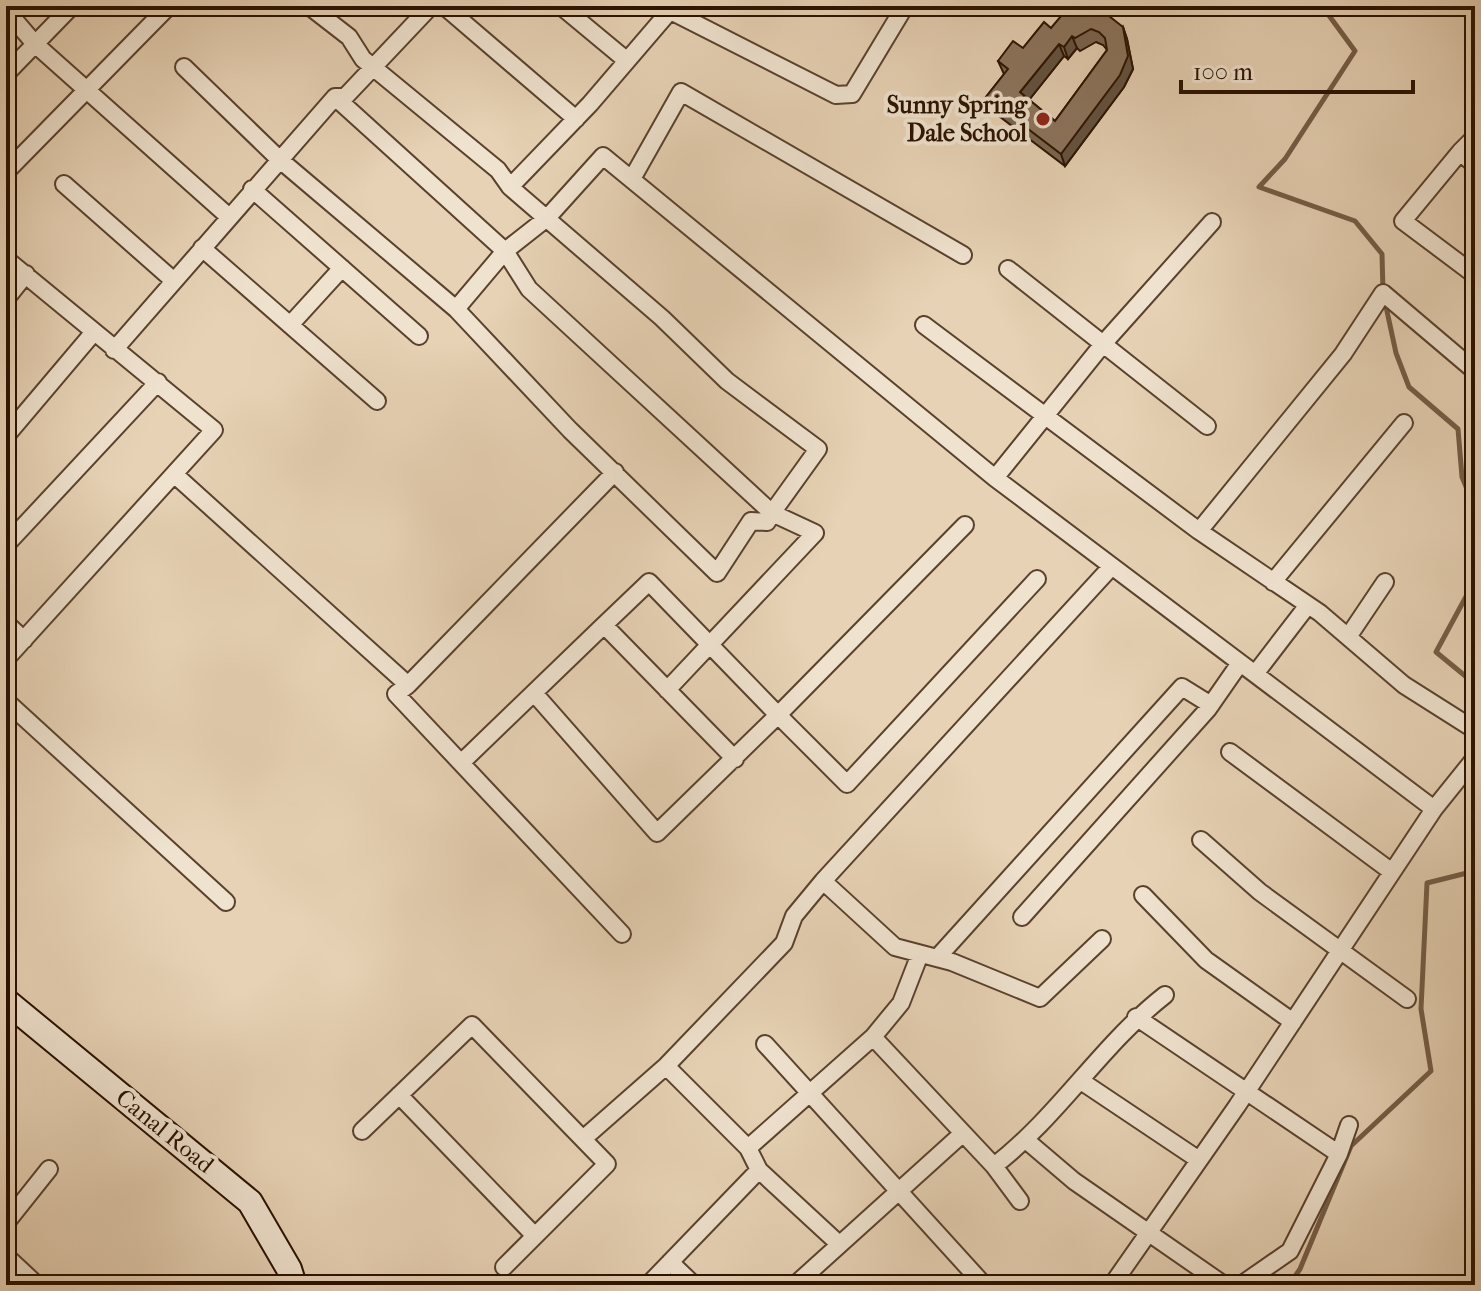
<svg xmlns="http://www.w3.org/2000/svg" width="1481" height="1291" viewBox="0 0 1481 1291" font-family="'IM FELL French Canon',serif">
<rect width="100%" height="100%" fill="#e7d2b5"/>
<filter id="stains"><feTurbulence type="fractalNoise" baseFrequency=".0025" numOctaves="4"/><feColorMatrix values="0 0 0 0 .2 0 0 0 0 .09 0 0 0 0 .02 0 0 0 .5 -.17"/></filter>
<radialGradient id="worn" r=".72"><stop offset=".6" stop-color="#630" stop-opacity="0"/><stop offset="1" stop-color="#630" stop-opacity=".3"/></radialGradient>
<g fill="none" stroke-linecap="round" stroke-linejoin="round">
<path stroke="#755d47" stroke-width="5" d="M1322 6 1355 51 1285 159 1259 187 1355 221 1382 254 1383 292
M1385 302 1396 353 1409 387 1458 429 1462 477 1475 508
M1475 580 1436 652 1475 684
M1289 1285 1300 1269 1351 1146 1431 1071 1421 1009 1427 883 1475 871"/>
<defs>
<path id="street" d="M309 6 349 37 363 59 498 170 510 187 590 104 668 13
M444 6 576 119
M561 6 626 60
M663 7 836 95 852 94 905 6
M6 10 35 44 228 216
M184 67 279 159 456 309 505 251 547 218 603 156 995 478 1434 809 1475 758
M6 74 72 6
M335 97 505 251 529 289 772 513 818 449 727 381 662 318 510 187
M1475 137 1460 152 1475 165
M1460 152 1403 221 1475 275
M6 172 169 6
M633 177 681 92 963 255
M64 184 174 281
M252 189 419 336
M202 248 377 401
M6 259 214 430 6 659
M1008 269 1207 426
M6 299 26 274
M456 309 570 430 717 573 751 521 767 522 772 513 815 533 667 690
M290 325 342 268
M924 325 1199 531 1320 613 1404 685 1475 730
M114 350 335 97H345L431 6
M6 436 94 332
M174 474 408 685 615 472
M995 478 1103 344 1212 222
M1199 531 1343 354 1383 293 1475 371
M6 545 158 382
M1273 582 1404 423
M6 623 24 640
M604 625 649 582 778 715 965 525
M1348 637 1385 582
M1255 674 1308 605
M408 685 396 694 622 934
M534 693 657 833 778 715 847 784 1037 579
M6 701 226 902
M1230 752 1392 872
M461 763 604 625 735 759
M1201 840 1260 892 1407 999
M823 881 895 947 952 962 1040 998 1102 939
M1143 895 1206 960 1293 1022
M1022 917 1208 709 1240 663
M937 958 1182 687 1211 705
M1136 1017 1339 1154
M873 1037 994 1166 1020 1201
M765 1044 984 1285
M666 1066 748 1148 759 1170 839 1244
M1081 1081 1199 1160
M399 1095 535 1236
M362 1131 472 1025 607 1164 504 1267
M583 1139 666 1066 784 943 794 916 823 881 1112 566
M1027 1141 1074 1181 1224 1285
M748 1148 873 1037 901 1003 920 954
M994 1166C1059 1116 1101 1045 1165 995
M6 1223 49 1169
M6 1256 37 1285
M670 1262 694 1285
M648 1285 759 1170
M795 1285 961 1135
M1112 1285 1237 1106 1434 809
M1241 1285 1290 1251 1339 1154 1349 1125"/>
<path id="secondary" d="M6 1001 250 1202 289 1269 294 1285"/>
</defs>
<use href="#street" stroke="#59412d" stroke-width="20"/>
<use href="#secondary" stroke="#2a1100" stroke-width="28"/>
<use href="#street" stroke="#efe2cf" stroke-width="16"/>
<use href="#secondary" stroke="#efe2cf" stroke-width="24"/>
</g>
<path fill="#786551" stroke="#2a1100" stroke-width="2" fill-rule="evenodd" d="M1123 27 1127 39 1133 69 1124 87 1065 166 991 110 986 97 1004 74 998 61 1023 48 1051 28ZM1096 42 1103 45 1107 50 1055 121 1029 100 1064 56 1068 59 1077 48 1080 51Z"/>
<path fill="#625242" stroke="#2a1100" stroke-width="2" d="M1123 27 1127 39 1133 69 1124 87 1065 166 1061 154Z
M1072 36 1077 48 1068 59 1064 47Z
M1059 44 1064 56 1025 105 1020 92Z"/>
<path fill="#8c755e" stroke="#2a1100" stroke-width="2" fill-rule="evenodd" d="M1080 7 1100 9 1123 27 1128 56 1120 75 1061 154 986 97 1008 69 998 61 1013 41 1023 48 1044 22 1051 28 1061 16ZM1091 29 1099 32 1105 38 1107 50 1055 121 1020 92 1059 44 1064 47 1072 36 1075 38Z"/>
<circle fill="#8f2418" stroke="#efe2cf" stroke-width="3" cx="1043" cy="119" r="8"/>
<g text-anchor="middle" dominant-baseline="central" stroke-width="8" stroke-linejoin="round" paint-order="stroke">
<g font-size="24" font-weight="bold" fill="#2a1100" stroke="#efe2cf" text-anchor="end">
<text x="1027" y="105">Sunny Spring<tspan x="1027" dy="28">Dale School</tspan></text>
</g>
<g font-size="24" fill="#2a1100" stroke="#efe2cf">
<text transform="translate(165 1131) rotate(39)">Canal Road</text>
</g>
</g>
<rect width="1481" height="1291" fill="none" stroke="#e7d2b5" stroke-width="32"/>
<rect x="8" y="8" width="1465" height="1275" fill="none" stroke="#2a1100" stroke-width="4"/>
<rect x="16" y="16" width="1449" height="1259" fill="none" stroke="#2a1100" stroke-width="2"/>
<path d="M1181 80v12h232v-12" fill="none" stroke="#2a1100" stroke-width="4"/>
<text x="1193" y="80" font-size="24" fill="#2a1100" stroke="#efe2cf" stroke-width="6" paint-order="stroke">100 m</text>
<rect width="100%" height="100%" filter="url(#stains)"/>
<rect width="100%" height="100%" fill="url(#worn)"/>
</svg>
